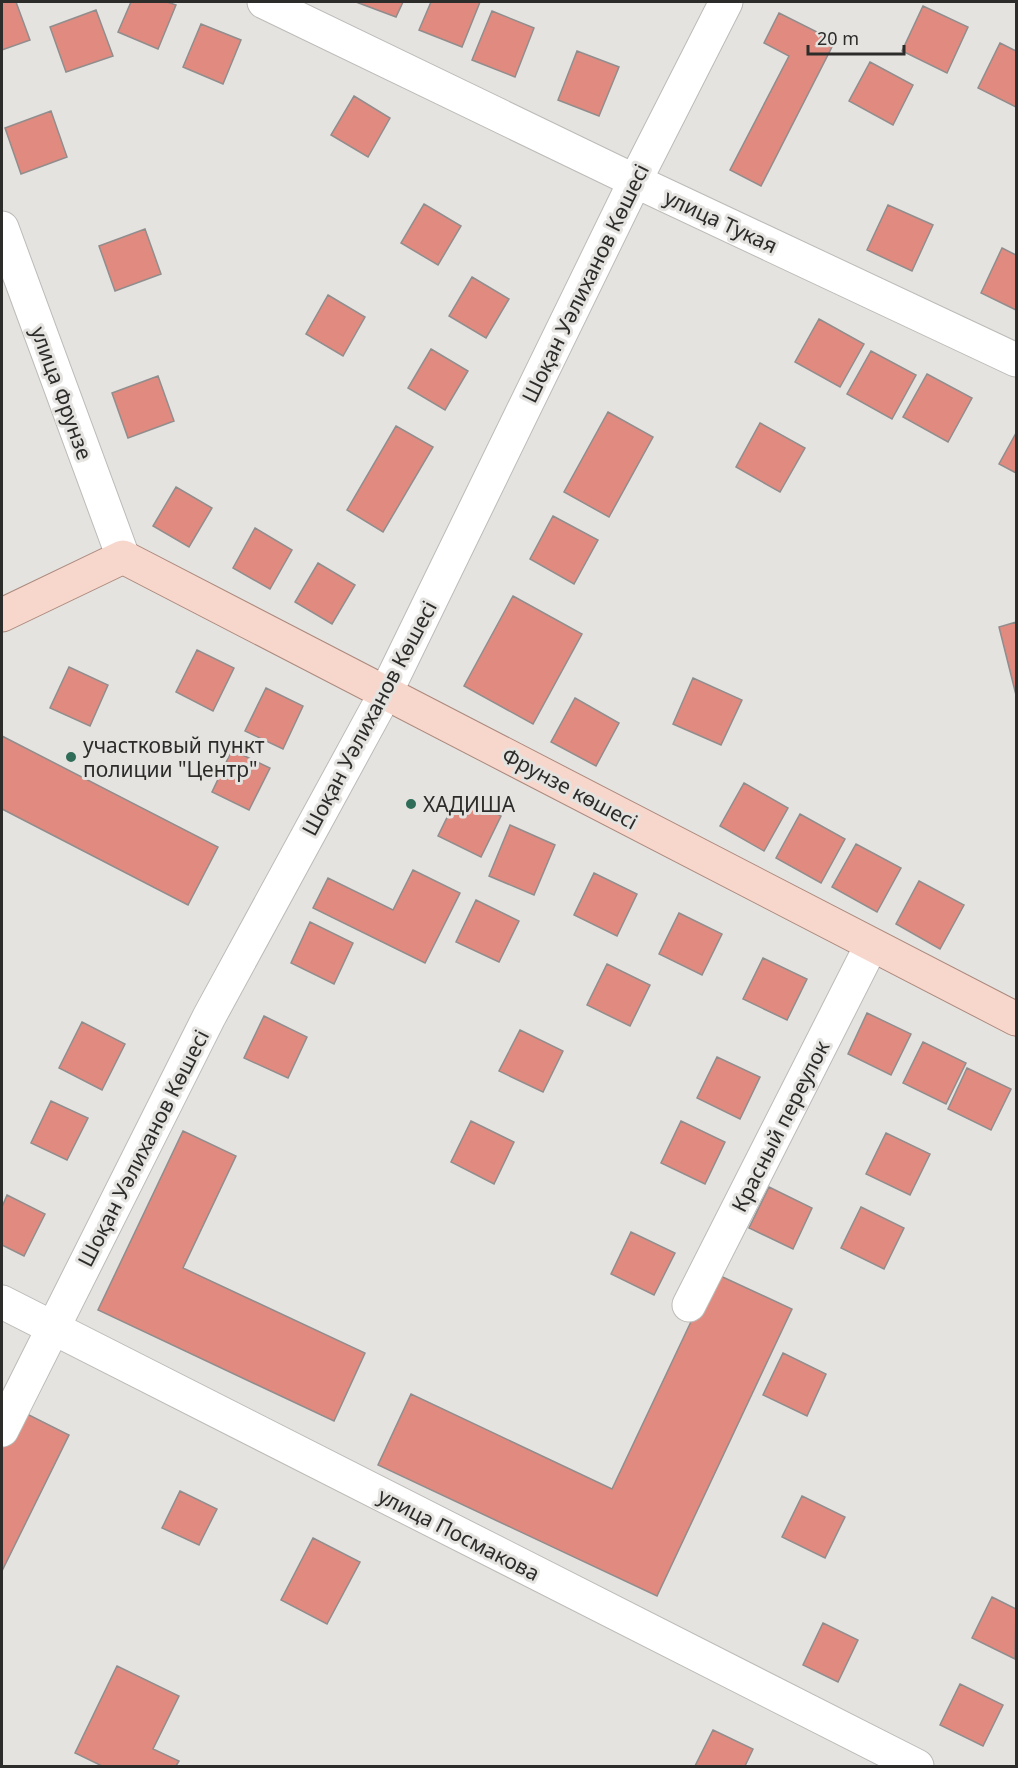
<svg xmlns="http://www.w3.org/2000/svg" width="1018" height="1768" viewBox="0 0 1018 1768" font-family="'Noto Sans',sans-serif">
<rect width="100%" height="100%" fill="#e4e3e0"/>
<path fill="#e18a7f" stroke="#918d8d" stroke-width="1.5" d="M2 2H16L30 40 2 50Z
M131 2H167L176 5 158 49 118 32Z
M356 2H403L396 17Z
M431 2H480L462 47 419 30Z
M923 6 968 27 947 73 902 51Z
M96 10 113 56 66 72 50 27Z
M492 11 534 28 515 77 472 60Z
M779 13 835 41 761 186 730 170 789 56 764 43Z
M201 24 241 40 223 84 183 67Z
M1000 43 1016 51V107L978 88Z
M577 51 619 67 599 116 558 100Z
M870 62 913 85 893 125 849 101Z
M354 96 390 118 368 157 331 135Z
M51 111 67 157 21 174 5 128Z
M424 204 461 226 438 265 401 243Z
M888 205 933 225 912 271 867 250Z
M145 229 161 274 115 291 99 246Z
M1002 248 1016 255V310L981 293Z
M472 277 509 299 486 338 449 316Z
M328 295 365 317 343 356 306 334Z
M819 319 864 344 840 387 795 362Z
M431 349 468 371 445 410 408 388Z
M871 351 916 375 892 419 847 394Z
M927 374 972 398 948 442 903 417Z
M158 376 174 421 128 438 112 393Z
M608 412 653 437 609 517 564 492Z
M760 423 805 448 780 492 736 467Z
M396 426 433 447 383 532 347 510Z
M1016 433V473L999 464Z
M176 487 212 508 189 547 153 526Z
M553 516 598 540 574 584 530 559Z
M255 528 292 550 270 589 233 568Z
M318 563 355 585 332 624 295 602Z
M513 596 582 634 533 724 464 686Z
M1016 622V695L999 627Z
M197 650 234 668 213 711 176 692Z
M69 667 108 685 90 726 50 708Z
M693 678 742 700 721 745 673 724Z
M266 688 303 706 283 749 245 731Z
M575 698 619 723 596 766 551 742Z
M2 736 218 847 188 905 2 809Z
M232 750 270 768 249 810 212 792Z
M744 783 788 808 764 851 720 826Z
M458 795 501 816 481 857 438 836Z
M800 814 845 839 821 883 776 858Z
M510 825 555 845 534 895 489 876Z
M856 844 901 868 877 912 832 887Z
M413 870 460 893 425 963 313 908 328 878 393 910Z
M594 873 637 894 617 936 574 915Z
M919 881 964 905 940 949 896 924Z
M476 900 519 921 499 962 456 942Z
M679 913 722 934 702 975 659 954Z
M310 922 353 943 334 984 291 963Z
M763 958 807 979 787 1020 743 999Z
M607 964 650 985 630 1026 587 1005Z
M867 1013 911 1034 891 1075 848 1054Z
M264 1016 307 1037 288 1078 244 1058Z
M82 1022 125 1044 102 1090 59 1068Z
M520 1030 563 1051 543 1092 499 1071Z
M923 1042 966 1063 946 1104 903 1083Z
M717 1057 760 1077 740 1119 697 1098Z
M967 1068 1011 1089 991 1130 948 1109Z
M51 1101 88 1118 67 1160 31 1143Z
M471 1121 514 1142 494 1184 451 1162Z
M681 1121 725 1142 705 1184 661 1163Z
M183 1131 236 1156 183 1268 365 1353 334 1421 98 1310Z
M886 1133 930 1154 910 1195 866 1174Z
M769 1187 812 1208 793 1249 749 1228Z
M7 1195 45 1214 24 1256 2 1245V1207Z
M861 1207 904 1228 884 1269 841 1248Z
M631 1232 675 1253 654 1295 611 1274Z
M714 1273 792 1309 657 1596 378 1465 411 1394 612 1489Z
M783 1353 826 1374 807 1416 763 1395Z
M15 1408 69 1435 2 1571V1436Z
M180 1491 217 1509 199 1545 162 1528Z
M802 1496 845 1517 825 1558 782 1537Z
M313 1538 360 1562 327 1624 281 1600Z
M992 1597 1016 1609 1015 1659 972 1638Z
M823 1623 858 1640 838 1682 803 1665Z
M117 1666 179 1696 153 1749 179 1761 176 1766H102L75 1753Z
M960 1684 1003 1705 983 1746 940 1725Z
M713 1730 753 1749 745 1766H695Z"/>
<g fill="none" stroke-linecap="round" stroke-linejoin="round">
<defs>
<path id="minor" d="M264 2 635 181 1016 360
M2 228 123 557
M2 1302 917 1766
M689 1305 871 946
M2 1430 209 1017 386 692 635 181 726 2"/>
<path id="major" d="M2 615 123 557 1016 1019"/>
</defs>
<use href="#minor" stroke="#bcbbb8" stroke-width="35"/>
<use href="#major" stroke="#ac897d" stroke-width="35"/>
<use href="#minor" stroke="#fff" stroke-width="33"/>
<use href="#major" stroke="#f7d6cb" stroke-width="33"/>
</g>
<g fill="#2f6d59" stroke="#e4e3e0" stroke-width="2">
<circle cx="71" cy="757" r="6"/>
<circle cx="411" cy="804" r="6"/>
</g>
<g text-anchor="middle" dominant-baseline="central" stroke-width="6" stroke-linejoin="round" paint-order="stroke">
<g font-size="21" fill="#2c2c2b" stroke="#e4e3e0">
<text transform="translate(721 221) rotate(25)">улица Тукая</text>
<text transform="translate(585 283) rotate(-64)">Шоқан Уәлиханов Көшесі</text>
<text transform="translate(62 393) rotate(70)">улица Фрунзе</text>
<text transform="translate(369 718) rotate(-62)">Шоқан Уәлиханов Көшесі</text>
<text transform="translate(570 788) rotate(28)">Фрунзе көшесі</text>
<text transform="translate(780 1126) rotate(-63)">Красный переулок</text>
<text transform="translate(143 1148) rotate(-63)">Шоқан Уәлиханов Көшесі</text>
<text transform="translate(459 1534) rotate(27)">улица Посмакова</text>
</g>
<g font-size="21" fill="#2c2c2b" stroke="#e4e3e0" text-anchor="start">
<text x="83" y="745">участковый пункт<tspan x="83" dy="24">полиции "Центр"</tspan></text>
<text x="423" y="804">ХАДИША</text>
</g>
</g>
<rect width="1018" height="1768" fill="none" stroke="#2c2c2b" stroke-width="6"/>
<path d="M808 45v9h96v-9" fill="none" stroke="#2c2c2b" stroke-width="3"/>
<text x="817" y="45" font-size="18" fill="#2c2c2b" stroke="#e4e3e0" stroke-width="4.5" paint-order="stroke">20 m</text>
</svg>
